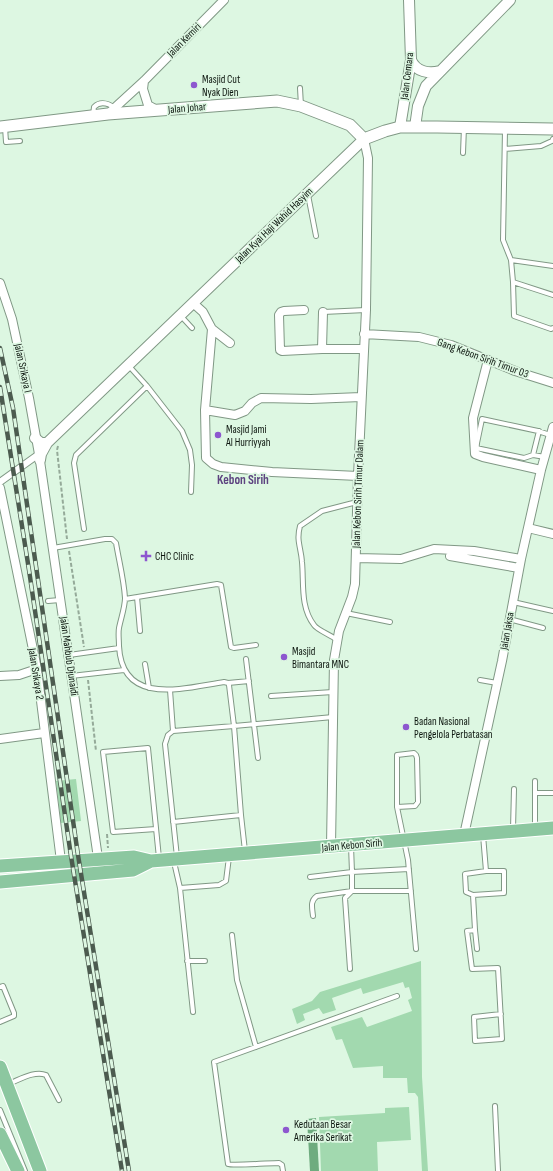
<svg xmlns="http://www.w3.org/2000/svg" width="553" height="1171" viewBox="0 0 553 1171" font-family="'Sofia Sans Condensed',sans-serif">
<rect width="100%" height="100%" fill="#ddf7e2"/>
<path fill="#a2d9af" d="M76 779 81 821 61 823 56 781Z
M421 961 422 1077 428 1171H422L418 1097 415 1093H408L407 1078H383V1066L353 1068 342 1039 336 1040 331 1027 362 1017 367 1027 412 1011 408 1000 412 998 409 987 405 988 403 982 363 994 361 988 332 998 336 1010 323 1014 319 1008 303 1014 305 1020 297 1024 292 1009 312 1001 320 992Z
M409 1107 411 1140 377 1142 378 1171H321L319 1117 385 1113V1108Z"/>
<path fill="#6eac7f" d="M316 1118 319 1171H310L307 1119Z"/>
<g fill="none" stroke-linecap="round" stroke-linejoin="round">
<defs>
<path id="service" d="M300 88 301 106
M93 115 94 107C100 101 108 103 115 108
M5 127 6 142 20 141
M505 130 503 240 511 260 513 282 553 295
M505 149 541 146 552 141 553 139
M463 153 464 127
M308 195 316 236
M511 260 553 266
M513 282 514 316 551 329 553 328
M323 312 366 310
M180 315 192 328
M129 366 147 386 182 431 190 450 192 465 191 492
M533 455 539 431
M545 457 533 455 524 458 476 448 482 419 538 431 550 435
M84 529 74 463 76 455 147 386
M53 548 105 539H112L116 543C119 561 124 580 125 598 125 607 121 618 119 628 118 633 119 640 119 646 122 707 184 688 224 682L228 683 229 685 234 726 173 731 168 735 165 744 177 857
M137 597 140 631
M125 599 217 584 221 585 231 647 234 648 256 645
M48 601 60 600
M513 602 553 611
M346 613 390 622
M509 619 543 628
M337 640C331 635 317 630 314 625 300 607 304 583 302 562 301 547 296 541 300 526L322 511 357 502
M69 655 119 648
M246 659 258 758
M145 664 149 688
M71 676 124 670
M480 680 497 683
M228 683 249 681
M170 690 173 731
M271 696 333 692
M535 781V827
M535 793H553
M397 807 415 806 418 802 417 758 416 755 414 753 397 755V807L408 860 416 949
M241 815 245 851
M173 822 241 815 234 726 333 717
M156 829 113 832 103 752 148 748 159 858
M513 829 514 789
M483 835 486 871H504V893L473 895 475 930 467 931 472 969 498 968 502 1039 475 1041 474 1017 501 1014
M174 862 180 888 193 1012
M310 877 352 872 409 869
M180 888 219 885 226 881 229 857
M473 895 466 892 465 874 486 871
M313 916C312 907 310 901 317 896L352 891H411
M475 930 477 949
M232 935 237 980 256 1047
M187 961H205
M350 969 345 898 352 891V872L351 846
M0 987 3 986 14 1013V1016L0 1022
M8 1084C19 1080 35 1070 46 1075L59 1100
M495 1106 498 1171
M0 1110 25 1171
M283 1171 282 1165 279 1163C271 1163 232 1166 228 1164L214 1062 397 996"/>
<path id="pedestrian" d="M0 482 39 454"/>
<path id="minor" d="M144 81 143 89 148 105 157 110
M108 114 144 81 224 0
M0 283 12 319 29 398 39 454 98 858
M193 303 203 312 212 329 205 410 206 458 213 464 221 467 272 472 358 476
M304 310 284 311 281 312 279 315 280 350 282 351 322 349H364
M212 329 230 343
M364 334 419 337 451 345 515 371 553 383
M322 349 323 312
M488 360 473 418 475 454 483 457 541 470
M205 410 235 415 245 411 252 403 261 398 311 399 361 397
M0 488 37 669 61 861
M528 528 553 534
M450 556 519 568
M356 558 401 559 434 549 474 551 521 559
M0 676 19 675 37 669
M0 739 44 733
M464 835 502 661 521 559 541 470 553 427
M331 846 334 660 339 631 352 597 355 584 358 476 366 310 368 158 364 139"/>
<path id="tertiary" d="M411 60C416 72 429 74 440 71
M400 127 411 60 409 0
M415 127 418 106 426 86 510 0
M35 438 41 443H47
M40 460 41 454 47 443 364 139"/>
<path id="secondary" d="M0 127 108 114 277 101 301 106 350 125 364 139 385 131 400 127H437L553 129"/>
<path id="primary" d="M0 866 134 857 151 861 553 828
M0 882 133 870 151 861
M0 1067 40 1171
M0 1134 18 1171"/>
</defs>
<use href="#service" stroke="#809885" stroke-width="6"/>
<use href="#pedestrian" stroke="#809885" stroke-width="8"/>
<use href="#minor" stroke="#809885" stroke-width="10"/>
<use href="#tertiary" stroke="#809885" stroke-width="12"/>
<use href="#secondary" stroke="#809885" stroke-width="13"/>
<use href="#primary" stroke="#fff" stroke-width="15"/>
<path stroke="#95aa99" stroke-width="2" stroke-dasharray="4 2" stroke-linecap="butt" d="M58 446 57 450 67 539
M69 551 84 647
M88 680 96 751
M107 834 108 848"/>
<use href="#service" stroke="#fff" stroke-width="4"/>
<use href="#pedestrian" stroke="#fff" stroke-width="6"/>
<use href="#minor" stroke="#fff" stroke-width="8"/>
<use href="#tertiary" stroke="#fff" stroke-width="10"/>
<use href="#secondary" stroke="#fff" stroke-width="11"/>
<use href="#primary" stroke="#8cc7a0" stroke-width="13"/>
<defs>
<path id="rail" d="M0 348 13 408 78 855 129 1171
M0 387 29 570 71 856 122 1171"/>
</defs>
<use href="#rail" stroke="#4c5b4f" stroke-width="4.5"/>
<use href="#rail" stroke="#ddf7e2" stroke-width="3" stroke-dasharray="9" stroke-linecap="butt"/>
</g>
<g fill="#8d57cf" stroke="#ddf7e2" stroke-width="1.5">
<circle cx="194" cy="85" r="4"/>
<circle cx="218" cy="435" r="4"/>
<path d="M144 550h4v4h4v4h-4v4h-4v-4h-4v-4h4z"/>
<circle cx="284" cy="657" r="4"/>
<circle cx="406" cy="727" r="4"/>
<circle cx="286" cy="1130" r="4"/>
</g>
<g text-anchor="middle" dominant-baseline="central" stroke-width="3.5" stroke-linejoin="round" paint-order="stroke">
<g font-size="11" fill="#0d160f" stroke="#ddf7e2">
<text transform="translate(184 40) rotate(-45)">Jalan Kemiri</text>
<text transform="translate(407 76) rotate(-83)">Jalan Cemara</text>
<text transform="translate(187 108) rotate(-5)">Jalan Johar</text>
<text transform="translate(274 225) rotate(-44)">Jalan Kyai Haji Wahid Hasyim</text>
<text transform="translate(483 358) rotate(20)">Gang Kebon Sirih Timur 03</text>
<text transform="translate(23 368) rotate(78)">Jalan Srikaya I</text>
<text transform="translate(358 494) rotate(-88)">Jalan Kebon Sirih Timur Dalam</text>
<text transform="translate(507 631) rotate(-80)">Jalan Jaksa</text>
<text transform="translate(69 656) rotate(82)">Jalan Mahbub Djunaidi</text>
<text transform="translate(36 674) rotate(81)">Jalan Srikaya 2</text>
<text transform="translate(352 845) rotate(-5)">Jalan Kebon Sirih</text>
</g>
<g font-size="11" fill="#0d160f" stroke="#ddf7e2" text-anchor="start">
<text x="202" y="79">Masjid Cut<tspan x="202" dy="13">Nyak Dien</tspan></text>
<text x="226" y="429">Masjid Jami<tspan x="226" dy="13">Al Hurriyyah</tspan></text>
<text x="155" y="556">CHC Clinic</text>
<text x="292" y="651">Masjid<tspan x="292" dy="13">Bimantara MNC</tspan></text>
<text x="414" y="721">Badan Nasional<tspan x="414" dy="13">Pengelola Perbatasan</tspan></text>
<text x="294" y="1124">Kedutaan Besar<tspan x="294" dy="13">Amerika Serikat</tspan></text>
</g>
<g font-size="13" font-weight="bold" fill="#5d4380" stroke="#ddf7e2">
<text x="243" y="480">Kebon Sirih</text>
</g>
</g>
</svg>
